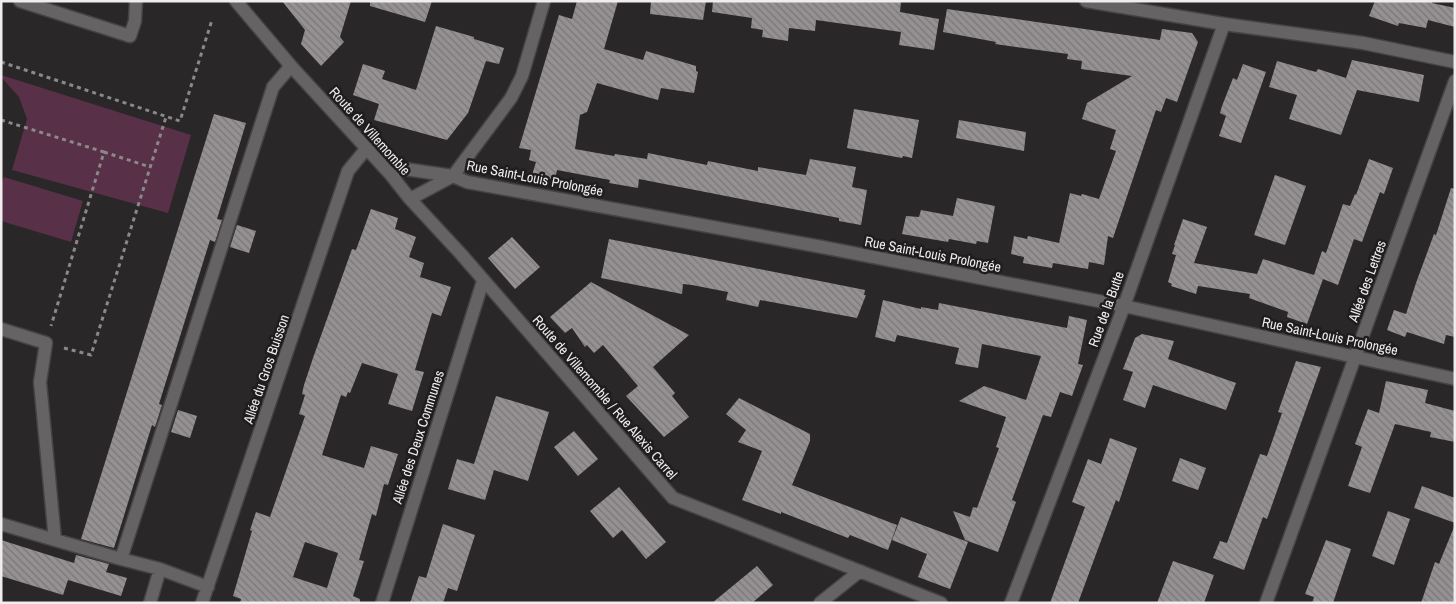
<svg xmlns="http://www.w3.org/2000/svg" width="1456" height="604" viewBox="0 0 1456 604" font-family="'Archivo Narrow',sans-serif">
<defs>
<pattern id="building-back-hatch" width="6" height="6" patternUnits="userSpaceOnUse" patternTransform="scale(1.25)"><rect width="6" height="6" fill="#959193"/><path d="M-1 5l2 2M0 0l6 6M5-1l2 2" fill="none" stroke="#7a7778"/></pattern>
</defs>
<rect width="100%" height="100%" fill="#2a2728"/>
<path fill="#583047" d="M1 75 191 135 168 213 12 170 27 119 19 97 1 77Z
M4 177 83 201 71 242 1 221V184Z"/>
<path fill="url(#building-back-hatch)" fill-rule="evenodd" d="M282 1H351L340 37 344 42 321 66 301 44 305 30Z
M370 1H432L425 22 370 6Z
M577 1H618L604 49 643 60 646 51 696 66V71L698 72 694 93 661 88 658 100 597 83 587 112 580 115 575 149 614 156 615 154 647 159 648 153 707 165 708 161 758 171V167L806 175 810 159 856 167 852 187 867 190 861 225 839 221V218L639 179 638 188 609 183 610 180 557 170 555 180 532 175 536 162 529 160 531 150 519 148 559 15 572 19Z
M651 1H706L703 20 650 14Z
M713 1H901L900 12 939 19 934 50 899 45 901 32 816 20 815 31 789 28 788 41 762 37 763 30 751 28 752 18 712 12Z
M1375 1H1432V3L1455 8V27L1428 20 1426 28 1399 23 1398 26 1369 16Z
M947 9 1160 40 1162 29 1192 33 1198 42 1177 102 1166 98 1161 112 1156 110 1113 238 1108 236 1104 265 1089 262 1088 269 1053 263 1052 268 1023 263 1024 257 1011 254 1014 236 1027 239 1028 236 1059 243 1070 193 1081 196 1082 194 1099 199 1116 151 1110 149 1116 130 1082 119 1087 103 1132 76 1081 69 1082 61 1067 59 1068 54 995 44 996 42 943 32Z
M436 26 474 37V39L504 48 499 64 486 61 468 113 447 140 374 120 379 104 353 95 363 64 385 71 382 79 416 90Z
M1352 60 1424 75 1419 102 1357 90 1341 135 1289 119 1297 95 1269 87 1277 61 1316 72 1318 69 1346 78Z
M1243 64 1266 72 1241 143 1219 136 1226 116 1220 113 1222 106 1233 78 1237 80Z
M854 109 919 120 912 158 903 156 902 158 847 148Z
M214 114 246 123 217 219 222 220 215 242 210 240 159 404 162 405 155 427 152 425 114 548 81 539Z
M959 120 1026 132 1024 151 956 138Z
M1369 159 1393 168 1384 194 1380 192 1362 242 1354 239 1338 285 1323 279 1307 324 1287 317 1288 312 1249 298 1250 294 1198 286 1196 294 1171 286 1172 284 1168 282 1176 255 1172 254 1175 245H1174L1183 219 1207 227 1194 263 1257 274 1263 259 1314 275 1322 251 1326 253 1343 204 1350 206 1355 194 1356 195Z
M1275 175 1306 186 1285 245 1254 235Z
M1451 188 1455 189V337L1446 335 1444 344 1407 332 1405 337 1387 330 1394 310 1406 314 1416 283 1434 234 1436 235Z
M957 198 995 206 988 243 977 241 976 244 949 239 948 242 902 234 906 216 919 217 921 210 953 216Z
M371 209 398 218 395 229 416 237 409 257 424 263 420 277 451 287 441 316 432 313 415 370 424 372 412 411 388 404 398 374 362 363 350 393 348 392 346 397 341 395 322 455 364 468 371 446 398 454 388 485 384 484 376 516 372 514 359 560 364 561 353 596 360 599V603H240L241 599 233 596 252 531 250 530 256 512 270 517 305 416 299 414 305 395 302 394 304 385 313 358 352 249 356 250ZM305 542 338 553 327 588 293 577Z
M237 225 256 231 249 253 230 247Z
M512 237 540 267 515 289 488 258Z
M609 239 865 290 864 295H866L857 318 760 300 758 307 726 300 728 292 692 285 683 284 682 294 601 278Z
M591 282 689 335 653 367 675 393 672 396 689 417 664 437 626 396 638 386 603 345 594 353 587 345 585 347 572 328 565 333 550 317Z
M883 300 921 309V307L938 310 939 303 1067 328 1069 316 1087 320 1078 364 1083 365 1072 396 1060 392 1051 417 1043 415 1012 500 1016 502 998 552 965 540 953 511 970 517 973 507 977 508 999 448 996 447 1006 417 959 401 984 386 1026 400 1041 356 982 344 978 368 955 364 959 348 897 335 895 342 875 337Z
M1142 334 1174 341 1168 359 1236 383 1226 410 1153 385 1145 408 1123 400 1133 372 1123 369 1135 338Z
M1296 361 1321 367 1267 519 1263 517 1244 570 1213 558 1220 541 1227 543 1260 454 1267 456 1282 413 1278 412Z
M1386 381 1428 390 1425 403 1455 411V442L1430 437 1431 432 1395 424 1370 493 1348 486 1362 447 1355 444 1368 409 1379 413Z
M496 396 549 412 528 481 494 470 485 500 448 489 457 459 474 464Z
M739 398 810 434V441L792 485 897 525 888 550 850 535 848 538 781 512V514L742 500 762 451 738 442 746 430 726 414Z
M178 410 197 416 190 438 171 432Z
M574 431 598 459 578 476 554 447Z
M1110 438 1137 448 1119 502 1116 500 1078 603H1050L1085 507 1072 502 1088 459 1101 464Z
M1180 458 1206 468 1198 490 1172 481Z
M1422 486 1455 498V523L1414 508Z
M619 487 666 542 646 559 622 530 613 538 590 511Z
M1388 511 1410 519 1394 565 1372 556Z
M901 517 968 542 950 589 918 577 927 554 892 540Z
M443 524 475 535 457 591 448 588 443 603H410L419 576 426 578Z
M1454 527 1455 603H1421L1435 562 1439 564Z
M1 540 74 563 76 555 109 564 106 572 127 578 121 596 68 580 63 595 1 576Z
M1326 540 1351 549 1333 603H1312L1314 597 1305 594Z
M1173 561 1214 575 1204 603H1157Z
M757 566 773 585 752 603H712Z"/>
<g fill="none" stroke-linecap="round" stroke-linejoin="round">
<defs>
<path id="minor" d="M20 1 130 36 135 21 136 1
M236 1 291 66 391 175 410 199 461 254 673 498 941 603
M1086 1 1224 24 1363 43 1455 62
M391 175 405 169 453 176 467 182 822 247 1124 306 1455 379
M410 199 453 176 511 98 522 76 544 1
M1 329 46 343 40 382 55 540 121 559 273 87 291 66
M1 524 55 540
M121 559 160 569 208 587
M150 603 160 569
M202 603 348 171 366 149
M382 603 483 281
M820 603 860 571
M1011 603 1124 306 1224 24
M1266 603 1455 81"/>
</defs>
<use href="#minor" stroke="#464344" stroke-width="15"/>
<path stroke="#8a8889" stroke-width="3" stroke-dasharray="4 4" stroke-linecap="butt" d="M1 62 180 121 212 20
M1 120 104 152 51 326
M104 152 150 167
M64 348 91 355 166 117"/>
<use href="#minor" stroke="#656364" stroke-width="12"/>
</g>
<g text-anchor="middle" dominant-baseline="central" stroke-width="5" stroke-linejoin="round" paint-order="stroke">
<g font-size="14" fill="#efedee" stroke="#201d1f">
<text transform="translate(370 131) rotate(48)">Route de Villemomble</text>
<text transform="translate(535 178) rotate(11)">Rue Saint-Louis Prolongée</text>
<text transform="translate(933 254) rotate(11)">Rue Saint-Louis Prolongée</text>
<text transform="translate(1367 281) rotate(-70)">Allée des Lettres</text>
<text transform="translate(1106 309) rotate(-70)">Rue de la Butte</text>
<text transform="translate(1330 336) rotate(12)">Rue Saint-Louis Prolongée</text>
<text transform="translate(266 369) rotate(-71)">Allée du Gros Buisson</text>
<text transform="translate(605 397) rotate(49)">Route de Villemomble / Rue Alexis Carrel</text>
<text transform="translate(418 437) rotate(-72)">Allée des Deux Communes</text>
</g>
</g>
<rect width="1456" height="604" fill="none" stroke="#efedee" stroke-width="5"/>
</svg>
